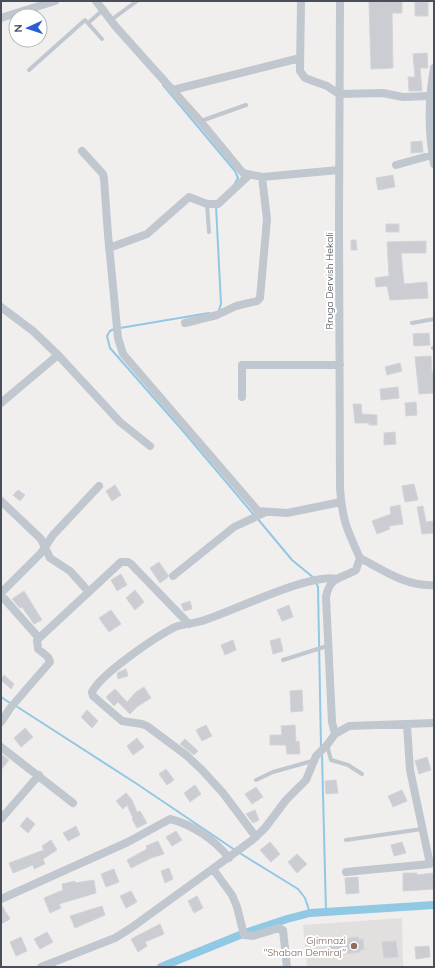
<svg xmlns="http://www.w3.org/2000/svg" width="435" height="968" viewBox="0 0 435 968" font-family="Quicksand,sans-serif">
<rect width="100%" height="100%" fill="#f1efee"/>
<path fill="#e1e0df" d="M402 918 403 967H307L303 925Z"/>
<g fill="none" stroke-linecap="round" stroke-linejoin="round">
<path stroke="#91c8e3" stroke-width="2" d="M163 85 235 171 238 178 235 183
M216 206 221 304 219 310
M120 328 209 313
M114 329 110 331 107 336 110 348 183 431 254 515
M257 518 292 560 314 578
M316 582 318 587 321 747
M1 697 10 703
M16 706 137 784 235 850
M322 754 326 912
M238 852 298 889 305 898 310 913"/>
<path stroke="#91c8e3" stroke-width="8" d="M245 933 287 919 310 913 434 905
M161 967 240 935"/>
</g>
<path fill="#cccdd2" stroke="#d3d4d9" d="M402 1V13H392L393 68 371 69 369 2Z
M415 2H428V16H415Z
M427 53 428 68H420L422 91H409L408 77H415L413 54Z
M422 141 423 152 411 153V142Z
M393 175 395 187 378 190 376 178Z
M386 224H399V232H386Z
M351 240H356L357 250H351Z
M426 241V253H401L404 284 427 282 428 298 390 300 387 286 376 287 375 278 389 276 387 242Z
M429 333 430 345 414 346 413 334Z
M431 356 432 373H434V393L419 394 415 357Z
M400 363 402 371 387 375 385 367Z
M398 387 399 398 381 400 380 389Z
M416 402 417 415 406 416 405 403Z
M353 404H361L362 414 377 415V425H369V423H355Z
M395 432 396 444 384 445V433Z
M414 484 418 500 405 502 402 486Z
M115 485 121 495 112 501 106 491Z
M18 490 25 495 20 501 13 495Z
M400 505 403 524 389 526 390 529 377 534 372 521 391 514 390 507Z
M423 506 426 522 434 521V533L422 534 417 507Z
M159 562 168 575V577L160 583 150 568Z
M121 574 127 585 117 591 111 580Z
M135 590 144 602 135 610 126 598Z
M24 591 42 620 34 624 22 607 20 608 12 599Z
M190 601 192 609 184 611 181 604Z
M289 605 293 617 282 621 277 610Z
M111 610 121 624 109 632 99 618Z
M280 638 283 651 273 654 270 641Z
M233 640 236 650 225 655 221 645Z
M126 669 128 676 118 679 117 673Z
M4 675 14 684 11 689 1 680Z
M144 687 151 698 138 706 130 714 118 702 114 706 106 697 115 689 127 702 136 692Z
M302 690 303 711 291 712 290 691Z
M87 710 98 721 92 728 81 717Z
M206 725 212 736 202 741 196 730Z
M295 725 296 742 299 741 300 754H287L286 745H270V735H282L281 726Z
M25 728 33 737 21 747 14 738Z
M137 738 144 747 133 755 127 746Z
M185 739 198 751 194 755 180 744Z
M1 754 9 760 1 770Z
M427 757 431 770 419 774 415 761Z
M166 769 174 780 167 785 159 774Z
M336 780 338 793 326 794 325 781Z
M195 785 201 794 190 802 184 793Z
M256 787 263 797 252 804 245 794Z
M402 790 407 801 393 807 388 796Z
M126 793 132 800 137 812 140 811 147 823 137 828 132 819 133 818 127 805 123 809 116 801Z
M255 810 259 820 253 823 246 814Z
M27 817 35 824 28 833 20 826Z
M76 826 80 835 68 841 63 833Z
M176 831 182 840 172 846 166 837Z
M51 840 57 850 43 859 45 864 34 869 33 865 13 873 9 863 44 850 42 846Z
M158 841 164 854 151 858 131 868 127 860 147 849 146 846Z
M270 842 280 854 271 862 260 850Z
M402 842 406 853 394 856 391 845Z
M297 854 307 864 297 873 288 862Z
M169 868 173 879 165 883 161 871Z
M114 869 119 882 106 887 101 874Z
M403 873H417V875L434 873V889L403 891Z
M358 877 359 893 346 894 345 878Z
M94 880 96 893 59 904 61 908 50 913 44 898 63 890 62 884 75 881V883Z
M131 891 137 902 126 908 120 896Z
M197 896 203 908 194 913 188 901Z
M1 904 10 919 1 924Z
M102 906 105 915 75 928 70 916Z
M160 924 164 934 145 942 147 946 138 952 131 939Z
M47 932 53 942 40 949 34 939Z
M21 937 27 951 16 956 10 942Z
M358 937 359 940 363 939 364 950H360V952L336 955V953H331L329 943 334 942V940Z
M396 941 398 957 384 958 382 942Z
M429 946 430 957 416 959 415 947Z"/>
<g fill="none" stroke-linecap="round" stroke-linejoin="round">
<path stroke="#c0c7cf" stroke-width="4" d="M111 20 137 1
M88 23 103 10
M29 70 85 20 102 39
M201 121 246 105
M207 204 209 232
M412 323 434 319
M433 348 434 347
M283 660 327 646
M327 745 331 760 348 765 362 774
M256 780 273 772 312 761
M346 840 422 829"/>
<path stroke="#c0c7cf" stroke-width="8" d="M96 1 116 27 201 122 243 173 262 177 339 170
M301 1 300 71 305 78 327 86 339 94 383 93 403 97 430 96
M340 1 339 221 340 488C342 519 347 530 360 558
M1 18 55 1
M434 68C428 101 428 131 434 164
M173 90 300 58
M82 151 103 174 104 179 108 235 118 338 123 354 258 511 287 513 341 502
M396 165 432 155
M109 248 147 234 189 197 207 204H218L249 175
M1 307 33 331 58 355 120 422 150 446
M185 323 217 315 236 306 257 301 260 298 267 219 262 177
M242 397V365H340
M1 403 58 355
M1 501 41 539 50 558 70 571 88 591
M360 558C383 570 407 587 434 585
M173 576 234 527 264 513
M1 593 41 553 53 535 99 486
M1 595 39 638
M1 722 11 707 50 662 48 657 38 649 37 640 121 562H128L131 564 189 624
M335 734 332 722 326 597C330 576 341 579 356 570L360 558
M1 747 73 803
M1 819 39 775
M256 837 223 793 202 770 186 755 147 726 142 724 122 721 93 696 92 692C101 674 154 638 173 628 183 623 194 624 205 620 233 611 312 572 337 579
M213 869 232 895 237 907 244 935 253 936 279 928 283 930 287 967
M346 872 430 864 410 770 407 725
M1 899 128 842 170 819C192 824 216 841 229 858
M41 967 115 938 131 928 251 841 265 828 286 800 306 780 316 756 327 745 335 734 349 726 434 723"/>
</g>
<circle fill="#8d6e63" stroke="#fff" stroke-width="1.5" cx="354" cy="946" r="4"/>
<g text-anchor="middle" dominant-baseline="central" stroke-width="4" stroke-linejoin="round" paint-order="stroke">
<g font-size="10" fill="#484f5a" stroke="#fff">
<text transform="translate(329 281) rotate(-90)">Rruga Dervish Hekali</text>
</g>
<g font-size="10" fill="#785e54" stroke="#fff" text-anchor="end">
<text x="346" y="940">Gjimnazi<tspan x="346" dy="12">"Shaban Demiraj"</tspan></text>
</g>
</g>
<rect width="435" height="968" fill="none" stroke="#484f5a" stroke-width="4"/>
<g transform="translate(28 28) rotate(267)"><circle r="19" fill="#ffffff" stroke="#b6b9bd"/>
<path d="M0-3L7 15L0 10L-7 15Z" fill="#2a5dcf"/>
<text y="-6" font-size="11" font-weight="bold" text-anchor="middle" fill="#484f5a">N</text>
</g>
</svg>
